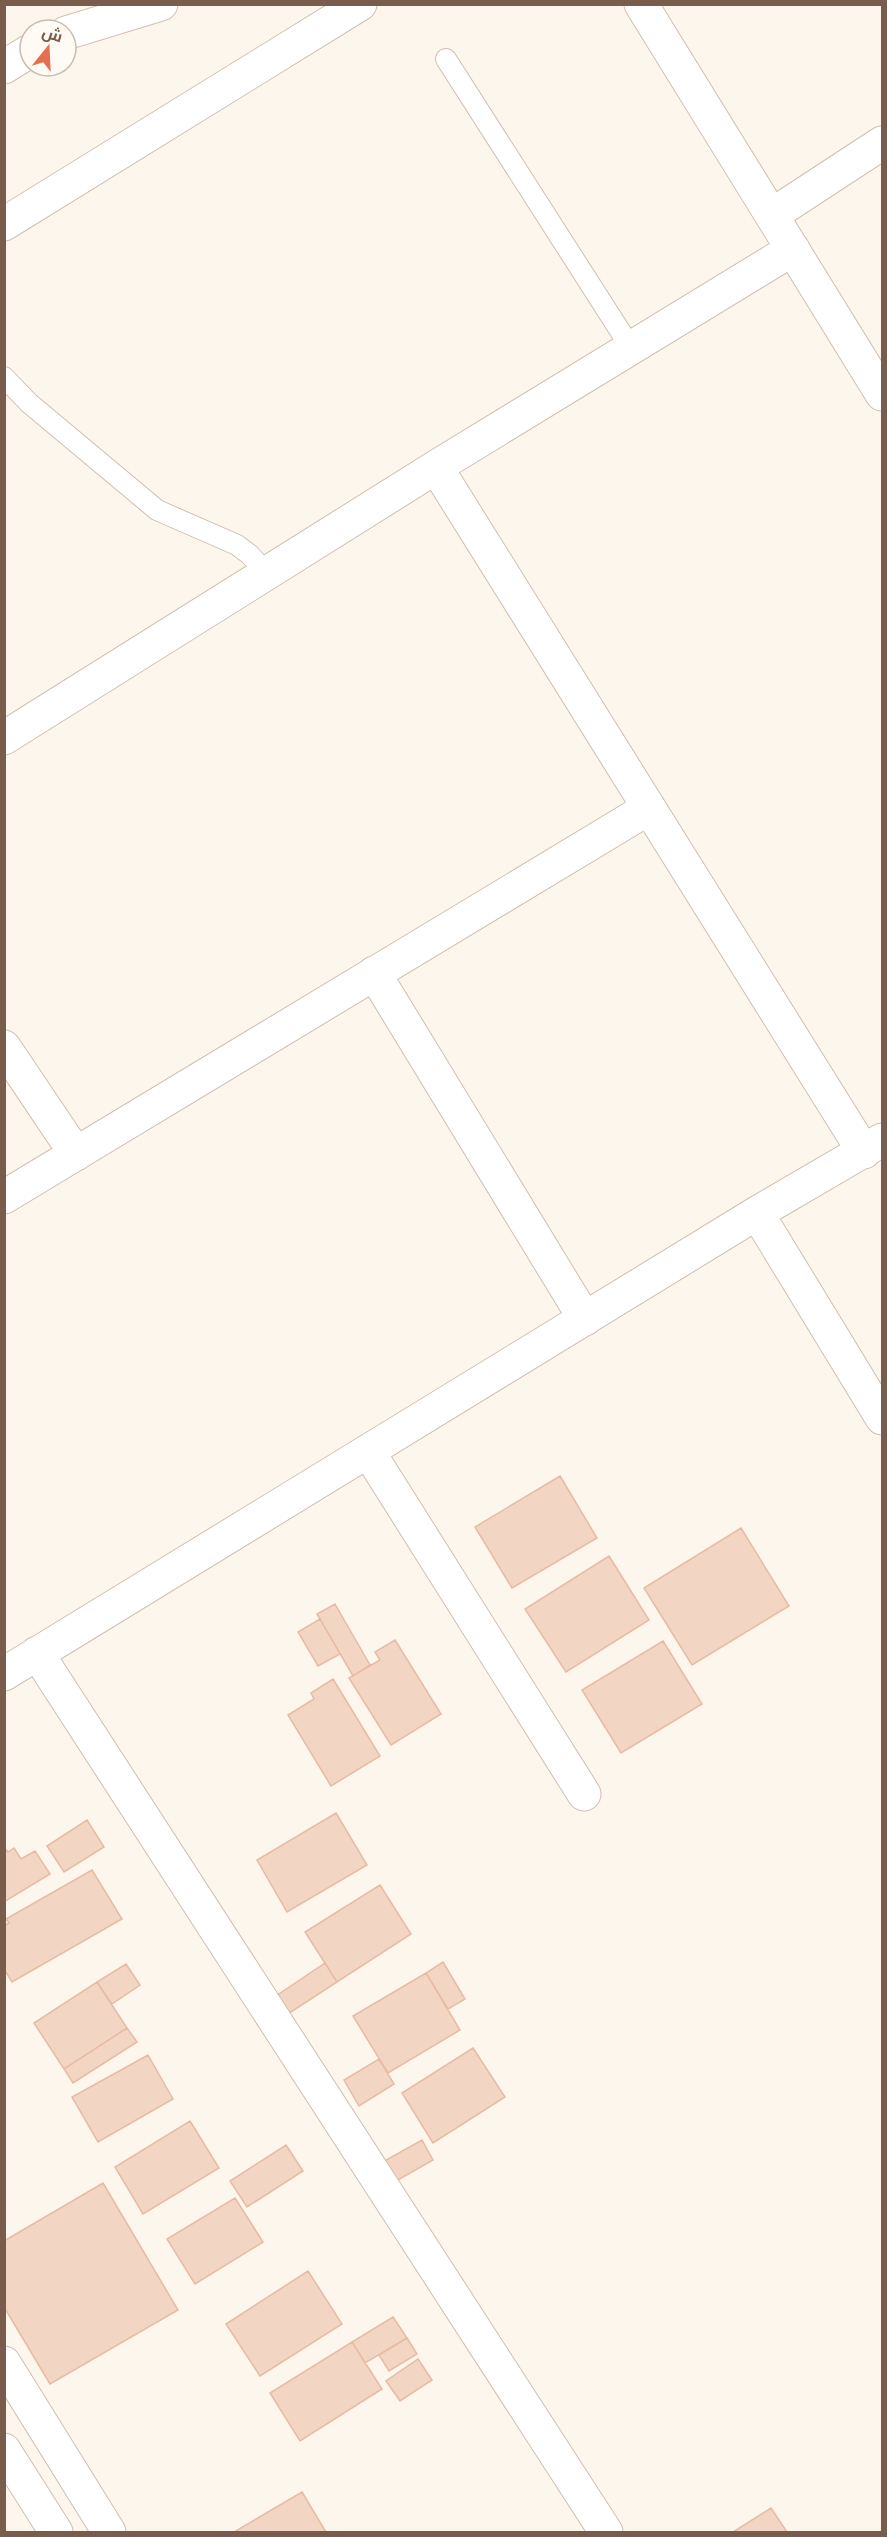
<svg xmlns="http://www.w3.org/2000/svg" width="887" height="2537" viewBox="0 0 887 2537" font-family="'Work Sans',Cairo,sans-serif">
<rect width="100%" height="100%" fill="#fdf6ec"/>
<path fill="#f3d5c3" stroke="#e6bba3" stroke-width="1.5" d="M560 1476 597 1538 512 1588 475 1527Z
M741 1528 789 1606 692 1665 644 1588Z
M609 1556 649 1620 566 1672 525 1609Z
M335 1604 370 1665 353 1676 317 1614Z
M320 1619 340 1654 318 1666 298 1632Z
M395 1640 441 1714 391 1745 349 1678 380 1660 375 1652Z
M663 1641 702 1704 621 1753 582 1690Z
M333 1679 380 1756 331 1786 288 1715 314 1699 311 1693Z
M336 1813 367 1865 287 1912 257 1860Z
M87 1820 104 1847 64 1872 47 1846Z
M4 1847 8 1852 14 1848 21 1859 35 1851 50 1874 4 1902Z
M92 1870 122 1919 12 1982 4 1969V1926L9 1923 6 1919Z
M380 1885 411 1934 337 1982 305 1932Z
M443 1962 465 1999 448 2009 426 1973Z
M325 1963 337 1982 288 2014 276 1996Z
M126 1964 140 1985 112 2004 97 1982Z
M426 1973 460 2030 388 2073 353 2016Z
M97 1982 127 2028 64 2069 34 2023Z
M127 2028 137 2042 73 2083 64 2069Z
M473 2048 505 2097 433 2143 402 2093Z
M148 2055 173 2099 98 2142 72 2097Z
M379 2059 394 2084 359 2106 344 2080Z
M190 2121 219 2168 143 2214 115 2167Z
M422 2140 433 2160 391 2184 379 2164Z
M286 2145 303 2171 247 2207 230 2181Z
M103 2183 178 2310 50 2384 4 2307V2241Z
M235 2198 263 2242 195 2284 167 2239Z
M308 2271 342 2324 260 2376 226 2324Z
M393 2317 407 2338 365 2363 352 2342Z
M407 2338 417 2354 389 2371 379 2355Z
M352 2342 382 2389 300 2441 270 2393Z
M418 2359 432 2380 400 2401 386 2381Z
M302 2492 326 2532H234Z
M771 2508 787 2532H733Z"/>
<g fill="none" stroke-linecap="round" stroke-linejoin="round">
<defs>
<path id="service" d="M446 59 631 348
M4 377 29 403 157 510 237 545 249 554 267 573"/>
<path id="minor" d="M641 4 882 394
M772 215 882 143
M4 224 360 4
M436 467 864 1152
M4 738 436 467 793 249
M374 973 585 1319
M4 1047 76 1154
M4 1197 649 808
M757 1213 882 1418
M368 1451 584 1794
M37 1653 606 2532
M4 1674 757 1213 882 1140"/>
<path id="tertiary" d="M4 2363 109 2532
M4 2450 56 2532"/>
<path id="secondary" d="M66 33 161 4
M4 67 30 51"/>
</defs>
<use href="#service" stroke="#d1beb0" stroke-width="22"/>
<use href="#minor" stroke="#d1beb0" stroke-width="35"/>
<use href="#tertiary" stroke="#d1beb0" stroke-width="35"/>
<use href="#secondary" stroke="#d6c0b0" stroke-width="35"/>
<use href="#service" stroke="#fff" stroke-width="20"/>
<use href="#minor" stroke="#fff" stroke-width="33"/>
<use href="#tertiary" stroke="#fff" stroke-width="33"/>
<use href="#secondary" stroke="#fff" stroke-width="33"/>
</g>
<rect width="887" height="2537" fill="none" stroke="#7a5c4d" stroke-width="12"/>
<g transform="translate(48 48) rotate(18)"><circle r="28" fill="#fffaf3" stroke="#cabbb1" stroke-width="1.5"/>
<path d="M0-4.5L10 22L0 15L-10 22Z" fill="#e76f51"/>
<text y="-9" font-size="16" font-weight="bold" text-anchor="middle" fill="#7a5c4d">ش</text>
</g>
</svg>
